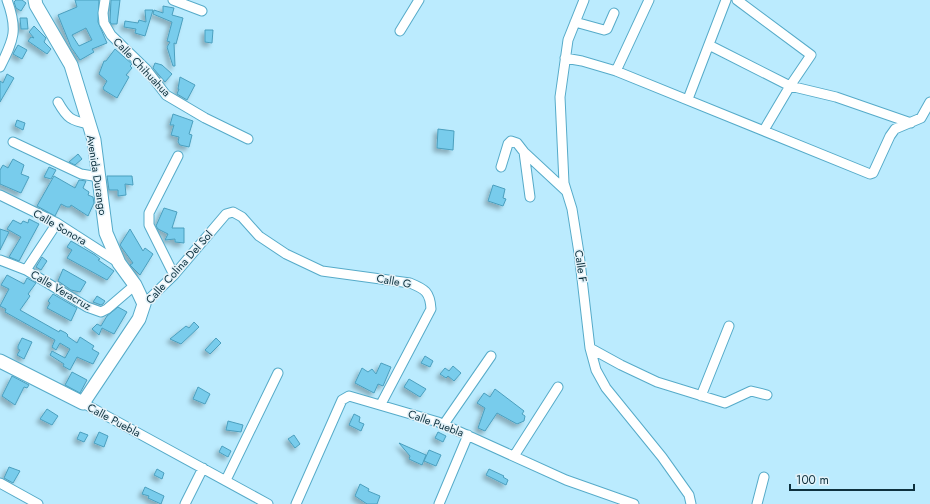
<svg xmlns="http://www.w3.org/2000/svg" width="930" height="504" viewBox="0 0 930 504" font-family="Jost,sans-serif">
<defs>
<filter id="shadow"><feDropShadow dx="-3.5" dy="3.5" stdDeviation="2" flood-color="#0004"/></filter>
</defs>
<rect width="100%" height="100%" fill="#bbebfe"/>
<path fill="#78ccec" stroke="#4b9fbe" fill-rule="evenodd" filter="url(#shadow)" d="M16 0H22L26 3 21 11 16 8 14 2Z
M75 0H99L98 22 107 43 92 49 94 52 80 60 71 47 58 15 77 7ZM86 28 92 40 79 46 72 35Z
M111 0H120L117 24H111L110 21Z
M163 6 174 8 172 15 183 18 176 44 174 43 175 66H173L167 47 170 42 167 41 172 22 153 14 154 10 163 13Z
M145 10H153L145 36 135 33 136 29 124 27 125 21 138 23 139 20 146 22Z
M20 18H27L28 29H21Z
M34 26 46 38 44 42 51 49 47 54 28 41 31 37 34 38 29 32Z
M205 30H213L212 43 205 42Z
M18 45 27 50 22 59 13 54Z
M115 49 132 64 130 66 132 68 126 75 129 77 117 98 104 90 103 88 107 81 99 74 104 61H106Z
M155 63 162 65 172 74 165 82 153 68Z
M7 74 14 78 0 102V81L3 83Z
M180 77 195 85 187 100 177 94 179 89H178Z
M173 114 193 121 189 134 192 135 189 147 180 145 178 142 179 137 171 135 174 125H170Z
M17 120 25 123 23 130 15 126Z
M438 129 454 131 453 150 437 148Z
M78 154 82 159 75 165 69 162Z
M13 159 24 165 21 174 29 177 21 193 0 184V170L3 165 8 168Z
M49 167 56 170 51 179 44 177Z
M54 176 75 188 79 180 86 181 83 188 89 192 88 195 93 197 94 203 88 216 71 205 70 207H67L61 204 55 216 37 206Z
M107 176H132L133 185 125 184 126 195 118 196V190H109Z
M493 185 505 189 503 198 506 199 503 206 488 201Z
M164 208 177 212 172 228H184V243L175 242V239L165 240 168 234 158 229 156 226Z
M29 219 39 224 19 261 9 257 21 237 7 229 13 220 21 224 23 221 28 223Z
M0 229 9 232 0 250Z
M130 229 143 251 145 248 153 254 140 275 130 265 133 263 120 245Z
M71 241 95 255 100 259 98 260 114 271 107 280 67 258 72 250 67 247Z
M42 257 47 261 41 270 36 267Z
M63 269 86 282 80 292 71 290 58 281Z
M7 275 24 284 27 278 36 283 28 294 30 296 20 310 59 332 60 330 66 333 68 335 67 336 77 343 80 337 94 346 92 349 99 353 93 364 77 357 70 370 63 366 64 364 50 355 52 351 65 358 70 349 60 343 56 350 52 347 55 340 5 312 6 309 0 306 9 289 1 285Z
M53 294 77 308 71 321 47 308 50 303 48 301Z
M97 296 105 301 103 304 101 305 93 302Z
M118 307 127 312 114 334 102 328 99 335 92 329 97 324 101 326 107 316Z
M194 322 199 327 181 344 170 339 186 326 189 328Z
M22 338 32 342 24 359 17 355 20 350 18 349V346Z
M216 338 221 343 210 354 205 350Z
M425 356 433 361 430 367 421 363Z
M381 363 391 367 383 386 378 384 374 393 355 383 362 368 368 372 372 369 376 374Z
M453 366 461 373 454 381 448 376 446 378 440 374 445 368 449 371Z
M72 372 87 380 80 393 65 385Z
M12 376 29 385 27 388 24 387 15 405 2 396Z
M409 379 426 389 420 397 404 387Z
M198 387 210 394 205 404 193 399Z
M495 389 524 411 522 414 525 416 524 421 517 424 497 413 485 431 478 428 485 408 477 403 484 393 490 397Z
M47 409 58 416 52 425 40 419Z
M354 414 360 417 359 422 364 424 361 431 349 425Z
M228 421 243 425 241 432 226 430Z
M80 432 88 435 84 442 77 439Z
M99 432 108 436 104 447 94 443Z
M438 432 446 436 443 442 435 438Z
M294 435 300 444 295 448 288 439Z
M399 443 426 455 422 465 409 459 410 456Z
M222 446 231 451 228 457 219 452Z
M429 450 441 455 436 466 424 461Z
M9 467 20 471 13 483 4 478Z
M157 469 164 473 162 479 154 475Z
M489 469 504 476 503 477 508 480 506 485 486 475Z
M360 484 369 489 368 491 380 496 377 504H367L355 496Z
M145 487 164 496 161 504 148 498 149 496 142 494Z"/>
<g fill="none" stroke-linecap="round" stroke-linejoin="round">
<defs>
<path id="minor" d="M105 0 103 13 104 23 111 35 146 69 166 95 205 118 248 139
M173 0 202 11
M584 0 568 40 560 97 564 183 572 209 579 253 590 348 596 370 606 388 662 457 689 495 691 504
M737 0 811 55 790 86 764 130
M575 22 604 30 607 29 614 13
M400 31 419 0
M709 45 790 86 836 97 911 123
M565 58 582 61 616 71 870 174 873 173 890 136 895 129 921 118 930 102
M0 67C14 39 18 30 7 0
M616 71 649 0
M688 99 726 0
M58 102C67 118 71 121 89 124
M13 142 81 174 99 177
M524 152 530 197
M501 167 508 144 511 141 517 143 524 152 566 191
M0 195 57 223 119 263
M0 260 26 270 87 307 101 312 107 309 135 285
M26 270 57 223
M174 275 149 225V213L178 156
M144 304 174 275 226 214 233 212 242 217 259 236 286 254 322 271 410 283C425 289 430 292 431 309L381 404
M590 348 621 365 657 382 725 403 751 391 767 395
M701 396 729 326
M83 403 268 504
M444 424 491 356
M514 456 558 387
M226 480 278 373
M0 483 38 504
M185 504 203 468
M296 504 342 400 349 396 438 422 566 480 634 504
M439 504 468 435
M757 504 764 477"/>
<path id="secondary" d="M0 361 83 403 139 319 144 304 135 285 119 263 106 233 94 140 71 65 36 5 35 0"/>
</defs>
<use href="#minor" stroke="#56abc9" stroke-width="11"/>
<use href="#secondary" stroke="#56abc9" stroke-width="15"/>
<use href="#minor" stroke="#fff" stroke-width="9"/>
<use href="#secondary" stroke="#fff" stroke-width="13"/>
</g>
<g text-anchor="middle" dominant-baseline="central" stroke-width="3" stroke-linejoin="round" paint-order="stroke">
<g font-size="11" fill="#0d313e" stroke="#e3f2f9">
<text transform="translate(142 67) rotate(46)">Calle Chihuahua</text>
<text transform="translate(97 175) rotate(81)">Avenida Durango</text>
<text transform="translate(60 227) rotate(30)">Calle Sonora</text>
<text transform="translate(581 266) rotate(82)">Calle F</text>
<text transform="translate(179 267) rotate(-48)">Calle Colina Del Sol</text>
<text transform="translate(394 281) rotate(10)">Calle G</text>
<text transform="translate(61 290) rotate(30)">Calle Veracruz</text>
<text transform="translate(114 420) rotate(28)">Calle Puebla</text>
<text transform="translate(436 423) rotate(20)">Calle Puebla</text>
</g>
</g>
<path d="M790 484v6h124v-6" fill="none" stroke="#0d313e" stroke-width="2"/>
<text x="796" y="484" font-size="12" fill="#0d313e" stroke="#e3f2f9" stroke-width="3" paint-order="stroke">100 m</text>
</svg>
